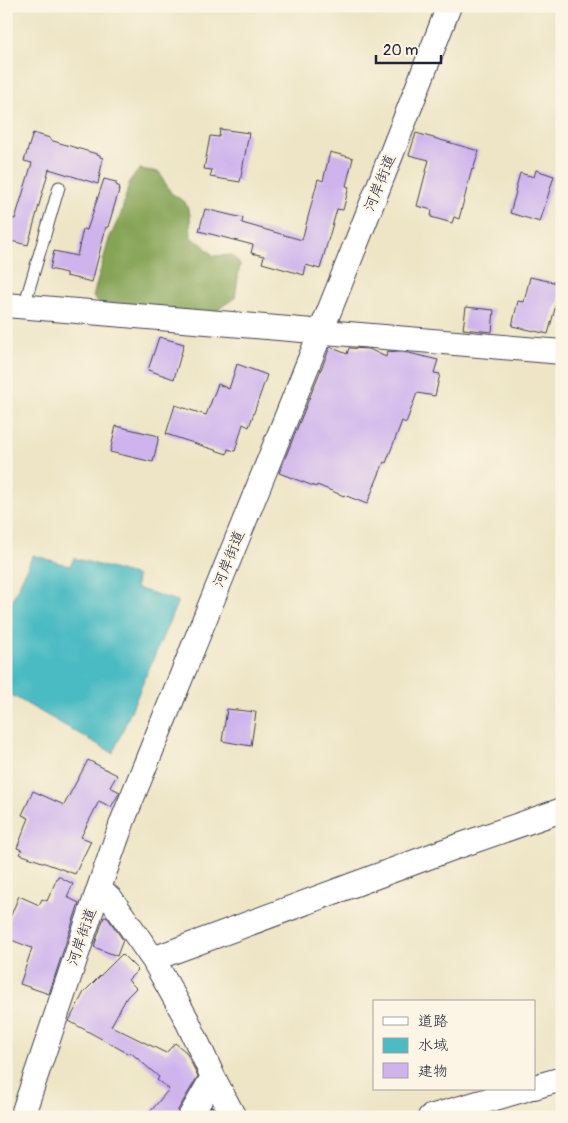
<svg xmlns="http://www.w3.org/2000/svg" width="568" height="1123" viewBox="0 0 568 1123" font-family="Pangolin,'Klee One',sans-serif">
<rect width="100%" height="100%" fill="#fcf5e5"/>
<filter id="ink" filterUnits="userSpaceOnUse"><feTurbulence type="fractalNoise" baseFrequency=".02" numOctaves="2"/><feDisplacementMap in="SourceGraphic" scale="10" xChannelSelector="R" yChannelSelector="G"/><feConvolveMatrix kernelMatrix="1 2 1 2 8 2 1 2 1" color-interpolation-filters="sRGB"/></filter>
<filter id="wash" filterUnits="userSpaceOnUse"><feTurbulence type="fractalNoise" baseFrequency=".0096" numOctaves="4" result="noise"/><feDisplacementMap in="SourceGraphic" scale="20" xChannelSelector="R" yChannelSelector="G"/><feGaussianBlur stdDeviation="1.12" result="paint"/><feColorMatrix in="noise" values="0 0 0 0 0 0 0 0 0 0 0 0 0 0 0 0 0 1.4 0 .05"/><feComposite in="paint" operator="in"/></filter>
<g filter="url(#wash)">
<rect width="100%" height="100%" fill="#eee5c6"/>
<path fill="#86a457" stroke="#546349" d="M140 169 159 172 171 193 185 202 190 214 191 238 202 244 214 256 232 255 240 264 235 298 224 305 213 315 102 305 93 297 109 239 121 214 130 180Z"/>
<path fill="#4cbbc3" stroke="#376e7f" d="M33 555 70 566 74 558 137 576 136 588 178 601 113 753 6 692V614Z"/>
<g id="blocks">
<path fill="#ceb3ed" d="M220 129 249 133 240 182 210 177 212 170 204 169 210 136 219 137Z
M33 133 50 138V140L100 155V157L103 158 98 184 49 169 28 245 6 240V217L15 219 32 163 24 161Z
M416 133 479 151 473 170 472 169 459 219 454 217 452 223 431 217 432 210 417 206 429 160 409 155Z
M330 152 353 158 346 186 349 187 343 210 337 209 320 269 306 265 304 275 262 263 264 256 251 253 253 245 199 231 205 209 243 218 242 223 302 240 318 179 323 181Z
M536 170 554 176 540 222 510 213 516 192 515 191 520 173 534 177Z
M104 179 116 182V185L120 187 108 227H106L92 282 66 276V273L50 269 54 251 77 256 83 229 87 230Z
M530 277 562 284V291L558 305H556L548 334 512 326 518 301 524 302Z
M466 307 494 310 492 332 463 329Z
M159 337 184 344 174 379 148 370Z
M330 347 347 354 349 348 369 349 386 357 387 351 409 353 438 360 434 373 440 374 435 396 417 393 406 423 402 421 386 463 384 462 367 504 344 495V496L317 485 316 487 279 473Z
M237 364 267 375 249 427 243 424 235 451 228 449 227 454 166 434 175 405 206 415 218 384 229 389Z
M116 426 159 436 153 462 110 452Z
M227 709 256 712 251 746 222 741Z
M88 760 117 775 110 787 120 792 111 807 99 801 81 837 91 841 75 874 20 854 22 850 17 848 29 818 22 815 33 791 64 805Z
M58 876 73 884 67 897 79 903 49 994 20 984 32 948 6 938V927L19 896 39 905 42 899 47 901Z
M104 917 108 918 123 940 117 956 94 947Z
M122 954 138 970 128 980 136 988 127 997 111 1026 166 1053 175 1043 186 1052 198 1076 178 1110 176 1117H146L169 1089 157 1080 159 1077 130 1052 129 1054 69 1021 84 992Z
M212 1106 218 1117H206Z"/>
</g>
</g>
<g filter="url(#ink)">
<use href="#blocks" fill-opacity="0" stroke="#413f50" stroke-width="1"/>
<g fill="none" stroke-linecap="round" stroke-linejoin="round">
<defs>
<path id="lane" d="M24 306 59 187"/>
<path id="street" d="M6 305 562 352
M99 888 111 899 153 959 186 1018 213 1077 234 1117
M153 959 450 849 562 810
M534 1087 562 1079
M22 1117 99 888 123 820C233 549 344 279 449 6
M190 1117 213 1077
M430 1117 526 1089"/>
</defs>
<use href="#lane" stroke="#413f50" stroke-width="13"/>
<use href="#street" stroke="#413f50" stroke-width="26"/>
<use href="#lane" stroke="#fff" stroke-width="11"/>
<use href="#street" stroke="#fff" stroke-width="24"/>
</g>
</g>
<g text-anchor="middle" dominant-baseline="central" stroke-width="4.5" stroke-linejoin="round" paint-order="stroke">
<g font-size="15" fill="#22223b" stroke="#fcf5e5">
<text transform="translate(380 183) rotate(-68)">河岸街道</text>
<text transform="translate(229 559) rotate(-68)">河岸街道</text>
<text transform="translate(82 937) rotate(-71)">河岸街道</text>
</g>
</g>
<rect width="568" height="1123" fill="none" stroke="#fcf5e5" stroke-width="25"/>
<rect x="373" y="1000" width="162" height="90" fill="#fcf5e5" stroke="#a5a1a1"/>
<rect x="383" y="1017" width="25" height="8" fill="#ffffff" stroke="#a5a1a1"/>
<text x="418" y="1026" font-size="15" fill="#22223b">道路</text>
<rect x="383" y="1038" width="25" height="15" fill="#4cbbc3" stroke="#a5a1a1"/>
<text x="418" y="1050" font-size="15" fill="#22223b">水域</text>
<rect x="383" y="1063" width="25" height="15" fill="#ceb3ed" stroke="#a5a1a1"/>
<text x="418" y="1076" font-size="15" fill="#22223b">建物</text>
<path d="M376 55v8h65v-8" fill="none" stroke="#22223b" stroke-width="2.5"/>
<text x="383" y="55" font-size="15" fill="#22223b" stroke="#fcf5e5" stroke-width="4" paint-order="stroke">20 m</text>
</svg>
